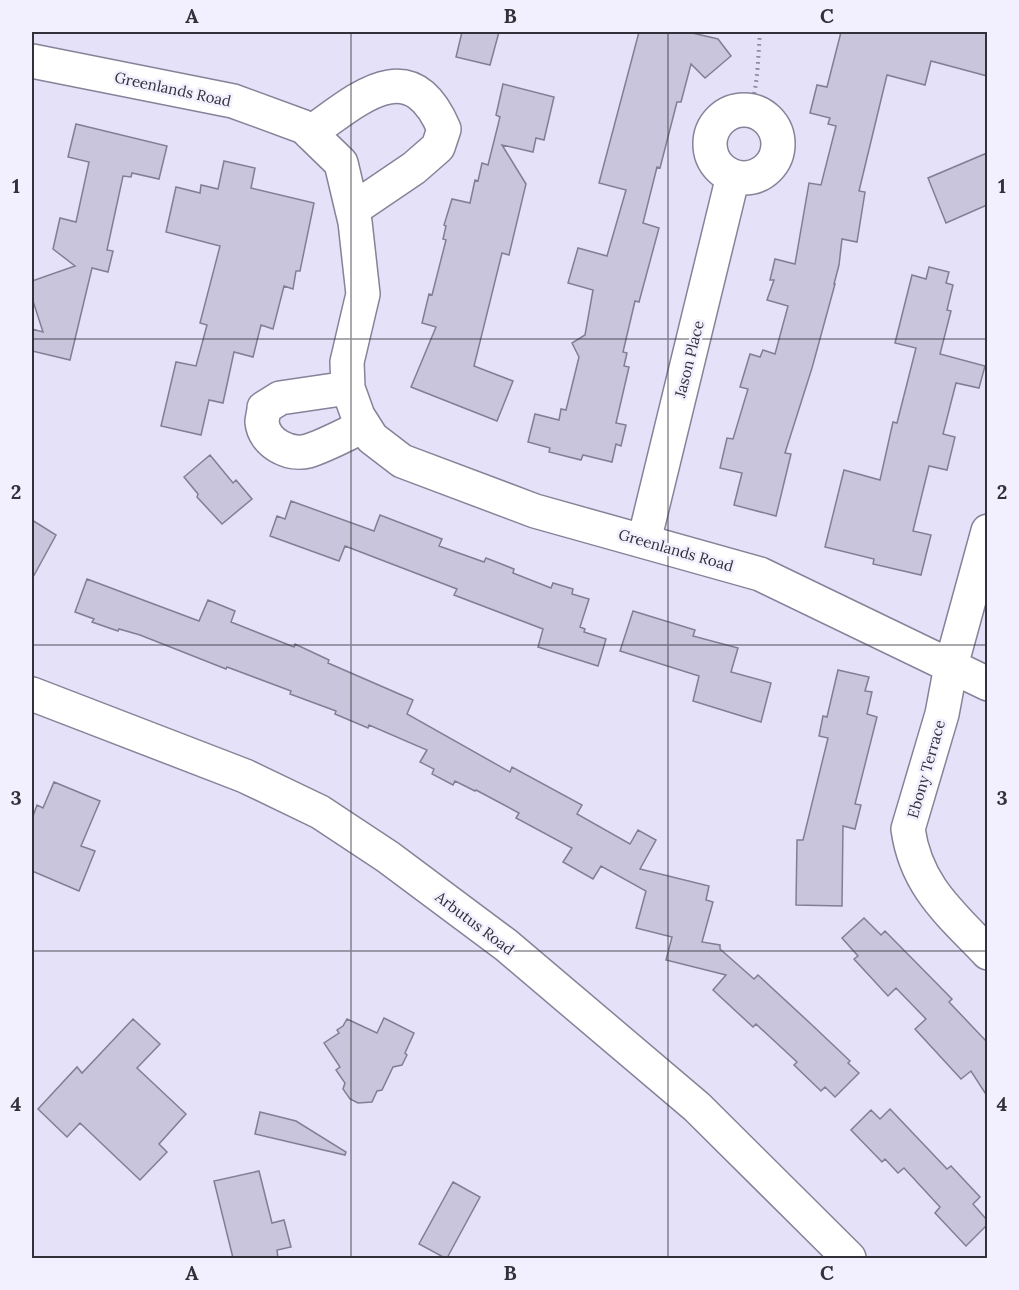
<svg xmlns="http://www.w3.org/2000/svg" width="1019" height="1290" viewBox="0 0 1019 1290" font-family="Lora,serif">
<rect width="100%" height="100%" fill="#e4e1f8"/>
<path fill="#c8c5dc" stroke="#827f94" stroke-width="1.5" d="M462 32H499L490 65 456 57Z
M639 32H688L718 39 731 56 705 78 691 64 681 102H677L660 168 657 167 643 223 659 228 639 302 635 301 623 352 627 353 624 366 629 367 616 423 626 425 621 446 616 444 612 462 583 455 581 460 549 452 550 448 528 442 535 414 559 420 561 409 566 410 579 357 572 343 585 335 593 290 568 283 578 248 607 256 626 190 599 183Z
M841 32H987V76L931 61 925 85 887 75 859 191 865 192 857 242 842 239 839 265 834 284H835L812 368 785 453 791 454 776 516 734 505 742 473 720 468 727 438 733 439 748 389 740 387 750 354 760 357 763 350 775 354 788 306 767 300 774 280H770L775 259 795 264 809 183 821 185 836 126 828 124 830 118 810 113 817 85 827 87Z
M503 84 554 97 544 140 536 138 533 152 502 145 526 184 509 255 502 253 474 366 513 381 497 421 411 387 436 327 422 323 429 294 432 295 446 240 443 239 446 226 444 225 452 199 470 203 475 180 478 181 482 163 488 165 500 117 496 115Z
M76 124 167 146 159 179 132 173 131 177 123 176 107 250 113 251 108 272 92 268 70 360 32 351V329L43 332 32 298V281L75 266 53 249 60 218 76 222 89 162 68 157Z
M987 153V205L946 223 928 178Z
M224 161 255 168 251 188 314 203 300 271H296L293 289 284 286 273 329 261 325 253 357 234 352 223 403 209 400 201 435 161 426 176 362 196 366 207 325 200 323 220 246 166 232 176 187 200 193 201 185 218 189Z
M929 267 949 272 946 283 953 285 947 310 951 311 940 354 985 366 979 388 956 383 943 434 955 437 947 470 929 466 913 531 931 535 921 575 873 564 874 559 825 547 844 470 880 480 893 422 897 423 916 348 895 343 912 275 926 279Z
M210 455 233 483 236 480 252 499 222 524 197 497 198 494 184 477Z
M291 501 374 531 380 515 442 539 439 546 484 562 486 558 514 569 513 573 551 588 553 583 573 589 572 594 589 599 580 627 585 629 584 632 606 639 598 666 538 647 543 629 454 595 457 589 345 546 339 561 270 536 277 516 285 519Z
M32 520 56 535 32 579Z
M87 579 199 621 208 600 235 611 231 622 294 647 295 644 329 660 328 663 413 700 407 714 510 772 512 767 582 805 577 814 630 844 638 830 656 840 640 869 709 886 706 900 713 902 702 942 720 945V949L754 979 758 975 811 1024 850 1061 848 1063 859 1073 835 1097 825 1087 821 1091 794 1065 797 1062 756 1024 753 1027 713 990 726 975 666 960 672 937 636 928 646 891 601 866 593 879 563 862 572 848 516 818 519 813 476 790 475 791 455 781 453 785 432 774 434 769 420 762 427 750 369 725 368 728 335 714 336 711 290 694 291 691 227 667 226 669 140 635 119 629 118 631 92 622 94 619 75 612Z
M633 611 695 630 693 636 738 648 731 672 771 683 761 722 693 701 699 676 620 651Z
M838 670 869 677 865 691 872 692 867 714 877 717 855 804 861 805 855 829 843 826 842 906 796 905 797 840H803L828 738 819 736 823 716 827 717Z
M54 782 100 801 81 846 95 851 79 891 32 871V819L37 805 43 808Z
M864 918 881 935 885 931 952 999 949 1002 987 1042V1096L971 1071 961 1079 915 1029 926 1019 896 988 888 996 854 959 858 956 842 938Z
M384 1018 414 1033 405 1053 407 1055 402 1065 393 1067 382 1090 377 1091 372 1102 358 1103 350 1099 343 1089 345 1083 336 1070 340 1067 324 1043 339 1033 337 1030 343 1026 347 1019 377 1033Z
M133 1019 160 1044 137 1068 186 1114 159 1144 167 1152 140 1180 80 1123 67 1137 38 1109 77 1067 82 1073Z
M890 1109 947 1169 951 1166 980 1197 973 1204 987 1220V1225L966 1246 935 1213 940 1207 904 1168 898 1173 885 1159 882 1162 851 1130 871 1110 880 1119Z
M260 1112 296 1121 346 1152 345 1155 255 1134Z
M259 1171 272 1223 284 1220 291 1247 277 1250 278 1258H233L214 1181Z
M453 1182 480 1197 447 1258H445L419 1244Z"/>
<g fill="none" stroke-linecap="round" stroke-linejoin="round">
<defs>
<path id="minor" d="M32 61 233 101 304 127 341 163 355 222 363 294 347 362 348 388 358 416 372 438 402 461 535 511 760 574 988 684
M710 144a34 34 0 1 1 68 0a34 34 0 1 1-68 0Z
M310 133C357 100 410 49 444 129L438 147 414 168 352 210
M348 388 280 398 264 408C264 413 262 418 262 422 264 443 289 456 308 451 327 445 346 434 364 426
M988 531 951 666 942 714 908 829C916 886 950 913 988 953
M644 541 733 176"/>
<path id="major" d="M32 694 245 776 320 812 388 857 506 945 697 1107 849 1258"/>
</defs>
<use href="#minor" stroke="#868398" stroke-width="36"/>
<use href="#major" stroke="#868398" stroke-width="36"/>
<path stroke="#848291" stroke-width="4" stroke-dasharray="1.5 4.5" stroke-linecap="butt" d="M750 111C758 85 758 58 760 32"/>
<use href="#minor" stroke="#fff" stroke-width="33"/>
<use href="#major" stroke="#fff" stroke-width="33"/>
</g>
<path fill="none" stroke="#323039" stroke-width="1.5" stroke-opacity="0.55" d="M351 32V1258M668 32V1258M32 339H988M32 645H988M32 951H988"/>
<g text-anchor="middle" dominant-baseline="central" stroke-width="5" stroke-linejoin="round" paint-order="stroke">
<g font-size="15" fill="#323039" stroke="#f2f0fe">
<text transform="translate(173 89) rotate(12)">Greenlands Road</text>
<text transform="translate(689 359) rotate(-76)">Jason Place</text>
<text transform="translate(676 550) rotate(16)">Greenlands Road</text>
<text transform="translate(926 769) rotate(-74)">Ebony Terrace</text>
<text transform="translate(475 923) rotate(37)">Arbutus Road</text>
</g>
</g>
<rect width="1019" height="1290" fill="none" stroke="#f2f0fe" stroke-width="66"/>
<rect x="33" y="33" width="953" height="1224" fill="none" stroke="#323039" stroke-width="2"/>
<g font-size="20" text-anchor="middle" font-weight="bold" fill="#323039">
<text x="192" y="23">A</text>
<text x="510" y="23">B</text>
<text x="827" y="23">C</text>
<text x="16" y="193">1</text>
<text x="1002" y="193">1</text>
<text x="16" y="499">2</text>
<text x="1002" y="499">2</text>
<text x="16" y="805">3</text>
<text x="1002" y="805">3</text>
<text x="16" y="1111">4</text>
<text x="1002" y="1111">4</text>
<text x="192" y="1280">A</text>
<text x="510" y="1280">B</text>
<text x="827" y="1280">C</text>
</g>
</svg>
